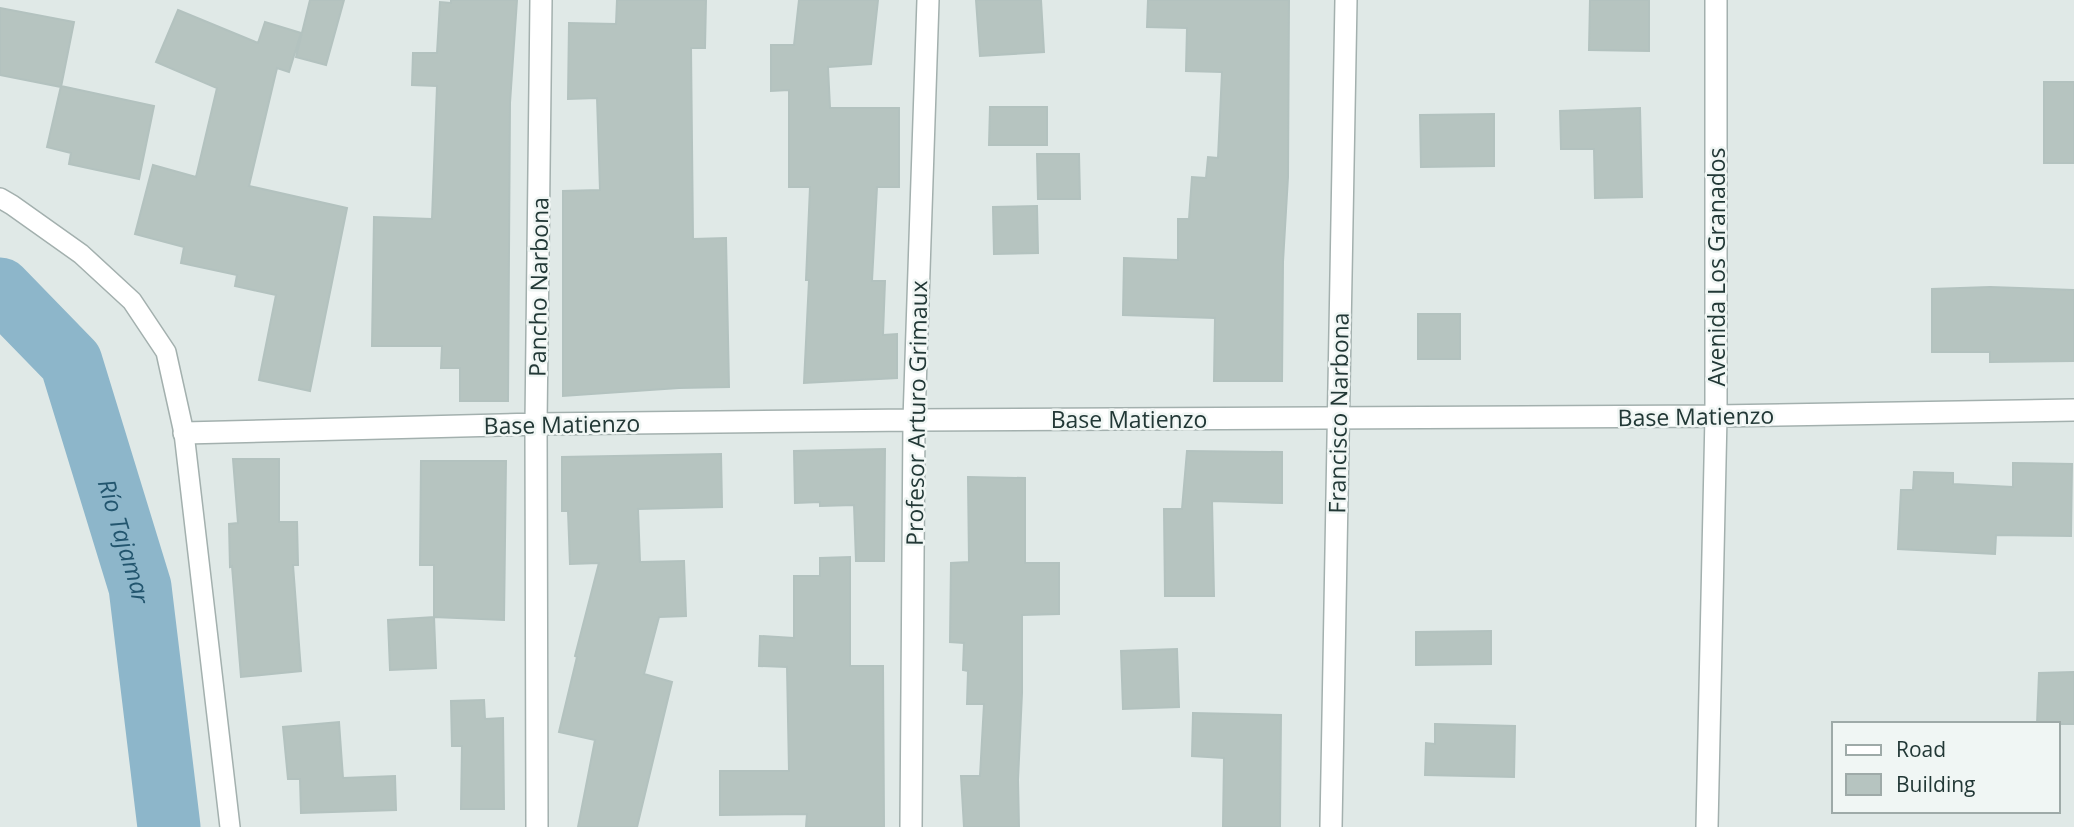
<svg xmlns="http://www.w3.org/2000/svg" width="2074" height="827" viewBox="0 0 2074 827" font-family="'Open Sans',sans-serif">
<rect width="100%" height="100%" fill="#e0e9e7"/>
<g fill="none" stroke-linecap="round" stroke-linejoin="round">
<path stroke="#8db6ca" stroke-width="63" id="s1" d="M0 289 71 362 140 587 169 827"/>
</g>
<path fill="#b6c4c0" stroke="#b3c2bf" stroke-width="2" d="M310 0H344L326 65 296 57Z
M451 0H517L510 103 508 401H460V368H441L442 346H372L374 217 432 219 437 86 412 85 413 53H437L440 2 451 3Z
M617 0H706L705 48H691L693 239 726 238 729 387 679 388 563 396V191L600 190 597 98 568 99 569 23 616 24Z
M799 0H878L871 64 828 67 830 108H899V187H877L872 281H885L883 335 897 334V378L804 383 809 280H806L810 187H789V90L771 91V45H794Z
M976 0H1041L1044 52 980 56Z
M1148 0H1289L1288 177 1283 262 1282 381H1214L1215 318 1123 315 1124 258 1178 260V219H1189L1192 177 1206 178 1208 157 1218 158 1222 72 1186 71 1187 28 1147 27Z
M1590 0H1649V51L1589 50Z
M0 8 74 22 61 87 0 75Z
M178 10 258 43 265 22 301 33 289 72 277 68 249 186 347 208 310 391 259 380 276 295 235 286 237 275 181 263 184 247 135 234 153 165 196 177 217 88 156 62Z
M2044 82H2074V163H2044Z
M61 86 154 106 139 179 69 164 71 153 47 147Z
M990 107H1047V145H989Z
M1640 108 1642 197 1595 198 1594 149H1561L1560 111Z
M1494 114V166L1421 167 1420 115Z
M1037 154H1079L1080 199H1038Z
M1037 206 1038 253 994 254 993 207Z
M1990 287 2074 290V361L1990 362V352H1932V289Z
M1418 314H1460V359H1418Z
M885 449 884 561H856L854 505 820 506V502L795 503 794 451Z
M1187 451 1282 452V503L1212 501 1214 596H1165L1164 509H1182Z
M721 454 722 507 638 509 640 562 684 561 686 616 659 617 644 674 672 682 637 827H578L595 740 559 732 577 657 575 656 599 563 570 564 568 511H562V457Z
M233 459H279V522H297L298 565H293L301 671 241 677 232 566 230 567 229 524 238 523Z
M421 461H506L504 620 434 617V565H420Z
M2013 463 2072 464 2071 536 1996 535 1995 554 1898 549 1901 490H1913L1914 472 1953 473V484L2013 487Z
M968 477 1025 478V563H1059V614L1022 615V693L1018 780 1019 827H964L961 776H980L984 704H967L968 671 963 670 964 643 950 642 951 563 969 562Z
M850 557V666H883L884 827H806L807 814 720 815V771H789L787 667 759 666 760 636 794 638V576H820V558Z
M434 617 436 668 390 670 388 620Z
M1491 631V664L1416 665V632Z
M1177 649 1179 707 1123 709 1121 651Z
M2074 672V724H2037L2039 673Z
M484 700 485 719 503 718 504 809H461L462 746H452L451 701Z
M1193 713 1281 715 1280 827H1223L1224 758 1192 756Z
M339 722 343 778 395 776 396 810 301 813 300 779H288L283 727Z
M1435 724 1515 726 1514 777 1425 775 1426 743 1435 744Z"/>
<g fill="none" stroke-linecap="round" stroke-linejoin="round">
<defs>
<path id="service" d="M0 198 12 205 81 254 132 301 166 352 184 433 230 827"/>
<path id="minor" d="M184 433 536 424 914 420 1716 416 2074 410
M537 827 536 424 541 0
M911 827 914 420 928 0
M1331 827 1346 0
M1707 827 1716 416V0"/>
</defs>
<use href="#service" stroke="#a3b0ae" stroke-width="22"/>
<use href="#minor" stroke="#a3b0ae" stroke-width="24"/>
<use href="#service" stroke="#fff" stroke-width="19"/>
<use href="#minor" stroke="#fff" stroke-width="21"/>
</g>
<g text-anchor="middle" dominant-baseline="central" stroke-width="5" stroke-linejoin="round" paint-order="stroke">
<g font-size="23" fill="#223836" stroke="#f0f6f4">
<text transform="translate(1716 267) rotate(-90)">Avenida Los Granados</text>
<text transform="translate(538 287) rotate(-89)">Pancho Narbona</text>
<text transform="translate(916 413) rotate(-89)">Profesor Arturo Grimaux</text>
<text transform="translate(1338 413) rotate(-89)">Francisco Narbona</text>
<text transform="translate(1696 416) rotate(-1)">Base Matienzo</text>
<text x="1129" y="419">Base Matienzo</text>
<text transform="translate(562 424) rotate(-1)">Base Matienzo</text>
</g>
<g font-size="24" font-style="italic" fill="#22556e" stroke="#f0f6f4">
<text stroke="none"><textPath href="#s1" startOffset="289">Río Tajamar</textPath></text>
</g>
</g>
<rect x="1832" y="722" width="228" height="91" fill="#f0f6f4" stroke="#9eaaa8" stroke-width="2"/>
<rect x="1846" y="745" width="35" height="10" fill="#ffffff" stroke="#9eaaa8" stroke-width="2"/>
<text x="1896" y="757" font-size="21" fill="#223836">Road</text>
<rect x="1846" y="774" width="35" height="21" fill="#b6c4c0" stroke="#9eaaa8" stroke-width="2"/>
<text x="1896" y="792" font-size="21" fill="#223836">Building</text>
</svg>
